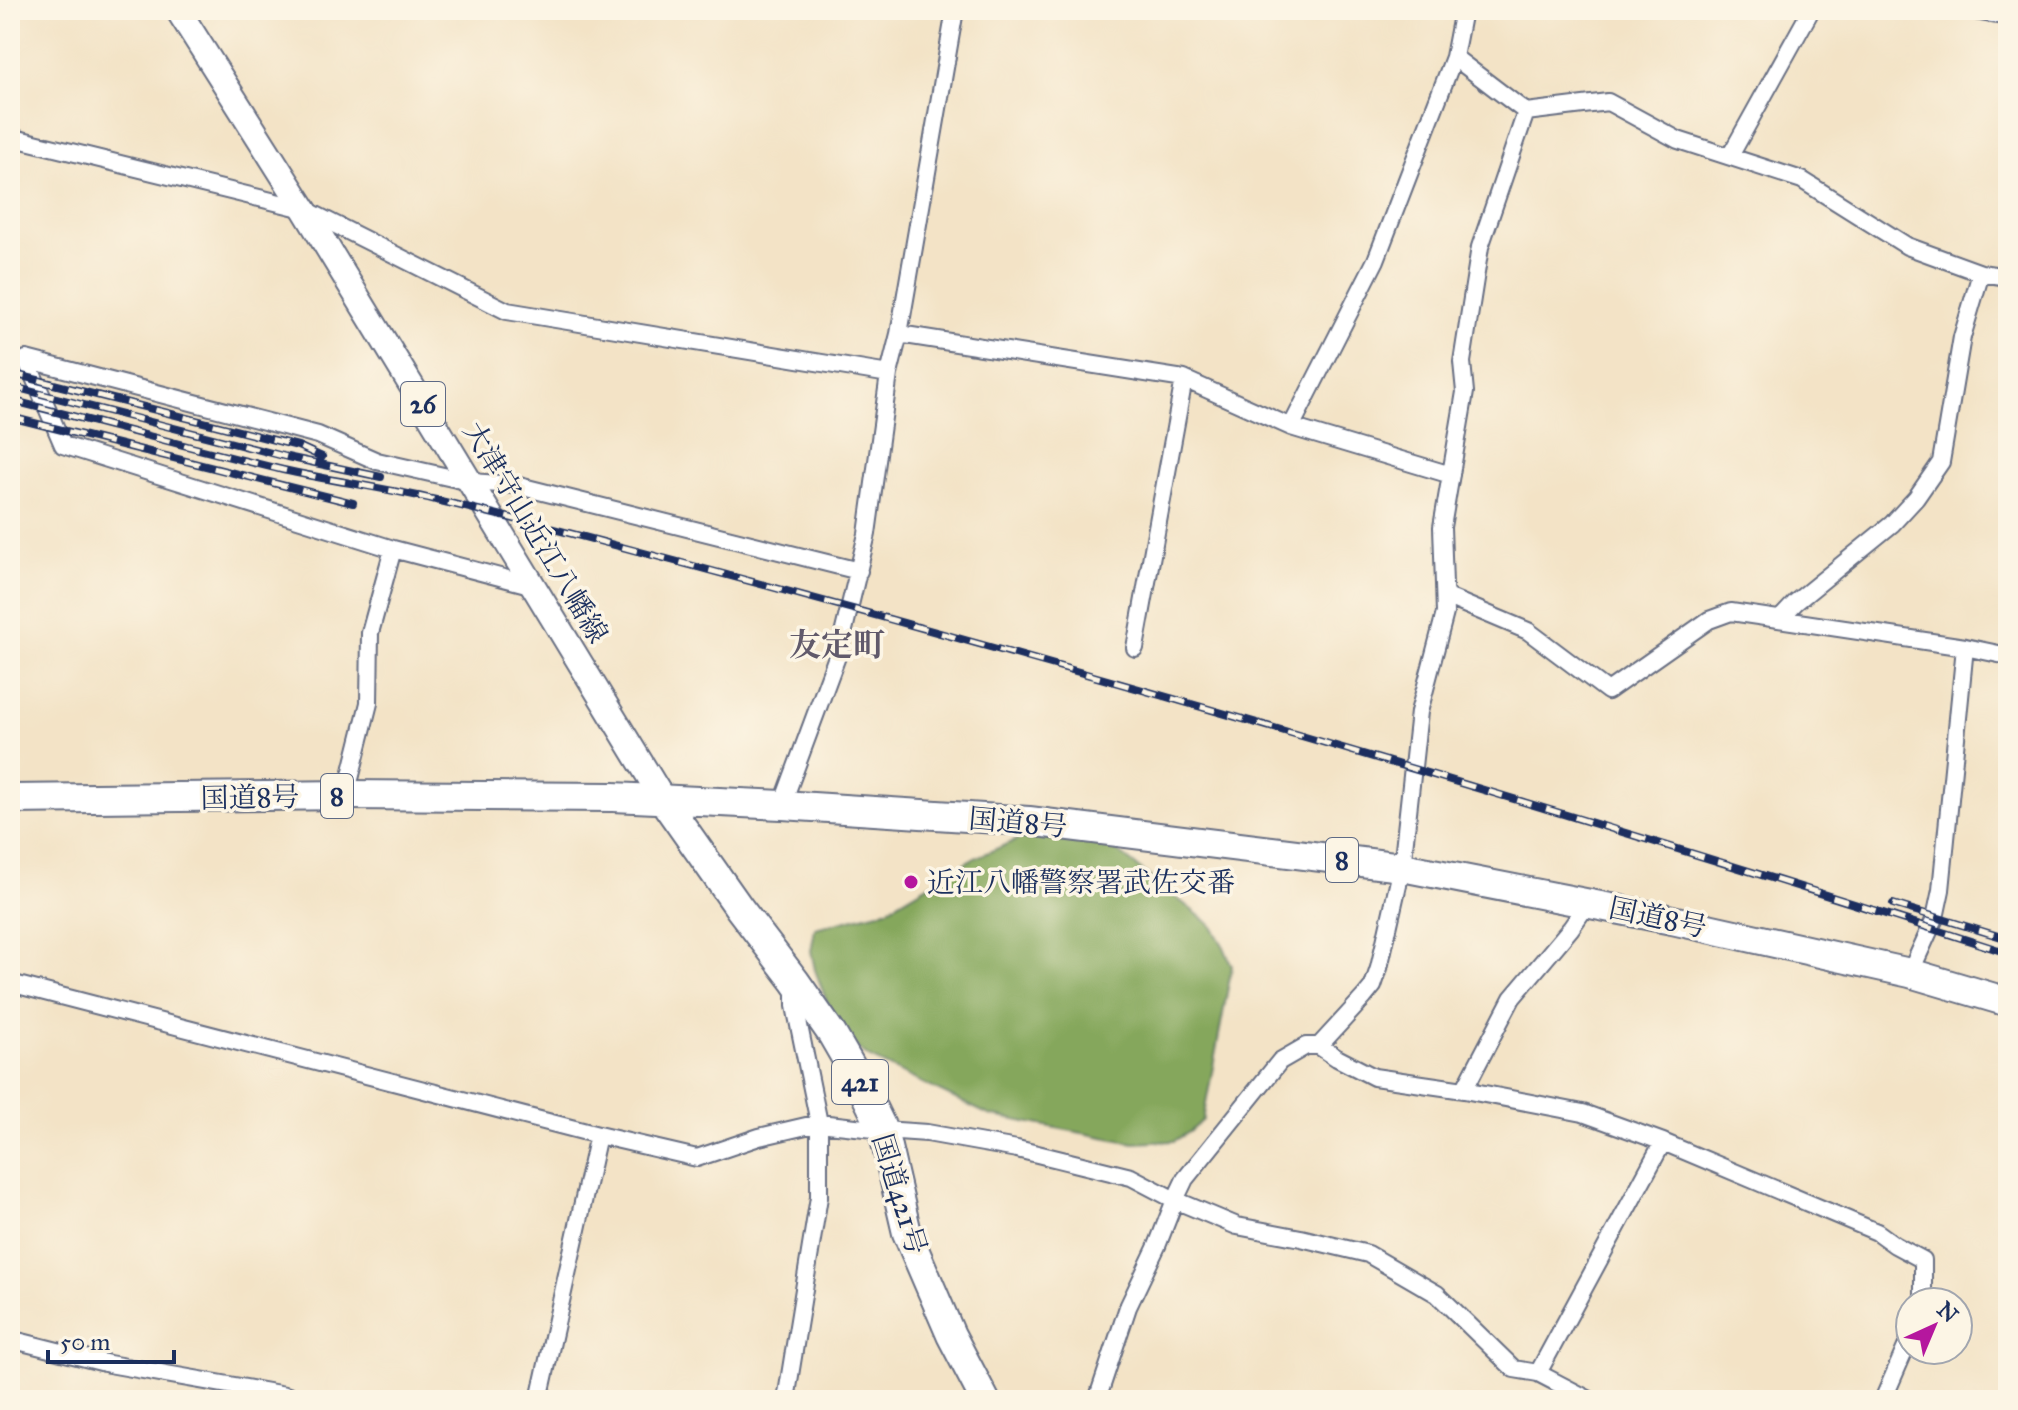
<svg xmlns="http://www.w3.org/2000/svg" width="2018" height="1410" font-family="'IM FELL Great Primer','Noto Serif JP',serif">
	<rect width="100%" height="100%" fill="#fcf5e5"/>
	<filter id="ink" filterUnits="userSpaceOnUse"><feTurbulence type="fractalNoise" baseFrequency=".0125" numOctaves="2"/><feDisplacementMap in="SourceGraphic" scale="16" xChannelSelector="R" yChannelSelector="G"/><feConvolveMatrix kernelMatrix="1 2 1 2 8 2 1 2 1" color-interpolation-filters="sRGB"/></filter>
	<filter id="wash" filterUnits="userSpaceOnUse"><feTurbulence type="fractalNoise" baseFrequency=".006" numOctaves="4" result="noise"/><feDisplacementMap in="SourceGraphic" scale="32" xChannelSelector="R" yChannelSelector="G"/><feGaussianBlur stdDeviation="1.8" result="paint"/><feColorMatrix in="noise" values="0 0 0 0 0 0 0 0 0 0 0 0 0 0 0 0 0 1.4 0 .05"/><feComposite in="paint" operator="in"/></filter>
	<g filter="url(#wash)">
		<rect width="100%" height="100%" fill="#f3e3c6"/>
		<!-- forest -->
		<path fill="#85a75c" stroke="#506b5d" stroke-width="2" d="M 1041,830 L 1081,832 L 1112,847 L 1211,925 L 1224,947 L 1232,966 L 1203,1120 L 1191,1131 L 1174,1141 L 1134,1143 L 989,1115 L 870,1058 L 850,1043 L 833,1018 L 815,970 L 811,951 L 815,928 L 886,910 L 970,860 Z"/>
	</g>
	<g filter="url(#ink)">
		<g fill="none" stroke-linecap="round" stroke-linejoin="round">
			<defs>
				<path id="street" d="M 1969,10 L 2008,17
					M 1454,57 L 1526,112 L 1608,102 L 1678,140 L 1802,180 L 1907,246 L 1981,273 L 2008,277
					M 10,137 L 304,209 L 507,311 L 889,374
					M 1730,156 L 1811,10
					M 899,334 L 1184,379
					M 1291,427 L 1451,475
					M 393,549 L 63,445 L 26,359 L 318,435 L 377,461 L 470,482 L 515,485 L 859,571
					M 1445,596 L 1528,631 L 1608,691 L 1709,620 L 1731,612 L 1965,647 L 2008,656
					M 1780,619 L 1796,602 L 1892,524 L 1916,498 L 1941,462 L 1962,337 L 1981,273
					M 1135,648 L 1184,379 L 1291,427 L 1376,260 L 1454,57 L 1463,10
					M 346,795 L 369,703 L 370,633 L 393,549 L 534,586
					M 782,805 L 839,651 L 867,534 L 889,374 L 899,334 L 955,10
					M 1910,973 L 1935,918 L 1941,890 L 1965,647
					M 10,983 L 598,1135 L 697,1158 L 759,1137 L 819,1123 L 883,1130 L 927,1133 L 1017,1149 L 1131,1177 L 1175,1200 L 1237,1226 L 1301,1238 L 1368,1254 L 1437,1294 L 1514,1369 L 1538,1373 L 1590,1400
					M 1319,1046 L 1364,997 L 1373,986 L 1379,968 L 1402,867 L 1419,712 L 1445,613 L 1442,527 L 1465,392 L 1462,362 L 1480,247 L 1526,112
					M 1464,1090 L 1512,998 L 1571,928 L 1588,903
					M 10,1339 L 109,1364 L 285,1395 L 299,1400
					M 1538,1373 L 1663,1142
					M 539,1400 L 598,1135
					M 786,1400 L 819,1197 L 819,1123 L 795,1006 L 795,986
					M 1097,1400 L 1128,1307 L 1157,1246 L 1175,1200 L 1185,1179 L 1280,1061 L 1306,1046 L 1319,1046 L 1337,1058 L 1374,1077 L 1464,1090 L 1583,1113 L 1663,1142 L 1877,1232 L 1895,1245 L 1923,1260 L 1923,1302
					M 1883,1400 L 1910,1338"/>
				<path id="primary" d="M 178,10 L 304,209 L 664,801"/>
				<path id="highway" d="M 10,799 L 346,795 L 613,797 L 782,805 L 1029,821 L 1402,867 L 1672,920 L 1910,973 L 2008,1002
					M 664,801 L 740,909 L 795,981 L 832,1034 L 858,1079 L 883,1130 L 907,1233 L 951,1335 L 985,1400"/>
			</defs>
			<!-- street casing -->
			<use href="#street" stroke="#676e82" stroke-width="20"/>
			<!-- primary casing -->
			<use href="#primary" stroke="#676e82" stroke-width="28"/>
			<!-- highway casing -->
			<use href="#highway" stroke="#676e82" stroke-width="32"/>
			<!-- street -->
			<use href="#street" stroke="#fff" stroke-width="16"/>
			<!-- primary -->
			<use href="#primary" stroke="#fff" stroke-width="24"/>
			<!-- highway -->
			<use href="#highway" stroke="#fff" stroke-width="28"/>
			<defs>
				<path id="rail" d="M 10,373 L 298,446 L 322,457
					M 10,386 L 287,457 L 381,477
					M 10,400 C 101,423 191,448 283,470 C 333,481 385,488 436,500 C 497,514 558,530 618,546 C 1085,669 1548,805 2008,953
					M 10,417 L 353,503
					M 1893,904 L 2008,939"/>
			</defs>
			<!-- rail casing -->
			<use href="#rail" stroke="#1b2f5e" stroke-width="8"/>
			<!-- rail -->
			<use href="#rail" stroke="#fcf5e5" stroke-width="5" stroke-dasharray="15" stroke-linecap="butt"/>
		</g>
	</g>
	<!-- markers -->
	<circle fill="#b5179e" stroke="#fcf5e5" stroke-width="3" cx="911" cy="882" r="8"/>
	<g text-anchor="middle" stroke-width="7" stroke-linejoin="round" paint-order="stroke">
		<!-- shield labels -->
		<g fill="#fcf5e5" stroke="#5e6a86" stroke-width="2">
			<rect x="401" y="382" width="44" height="44" rx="6"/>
			<rect x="321" y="774" width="32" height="44" rx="6"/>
			<rect x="1326" y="838" width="32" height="44" rx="6"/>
			<rect x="832" y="1060" width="56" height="44" rx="6"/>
		</g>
		<g font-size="26" font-weight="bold" fill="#1b2f5e">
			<text x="423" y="413">26</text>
			<text x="337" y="805">8</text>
			<text x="1342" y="869">8</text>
			<text x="860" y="1091">421</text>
		</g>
		<!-- street labels -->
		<g font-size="28" fill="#1b2f5e" stroke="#fcf5e5">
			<text transform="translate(536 532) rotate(59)" y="10">大津守山近江八幡線</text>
			<text transform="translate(250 797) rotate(-1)" y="10">国道8号</text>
			<text transform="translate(1018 822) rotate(5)" y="10">国道8号</text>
			<text transform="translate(1658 917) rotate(12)" y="10">国道8号</text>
			<text transform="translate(900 1194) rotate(73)" y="10">国道421号</text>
		</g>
		<!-- poi labels -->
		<g font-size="28" fill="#1b2f5e" stroke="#fcf5e5" text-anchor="start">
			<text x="927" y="892">近江八幡警察署武佐交番</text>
		</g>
		<!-- quarter labels -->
		<g font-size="32" font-weight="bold" fill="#615a6b" stroke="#fcf5e5">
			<text x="837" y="656">友定町</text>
		</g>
	</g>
	<!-- margin -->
	<rect width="2018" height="1410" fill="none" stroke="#fcf5e5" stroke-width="40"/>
	<!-- north arrow -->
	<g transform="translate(1934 1326) rotate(44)"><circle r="38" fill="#fcf5e5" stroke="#a2a6af" stroke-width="2"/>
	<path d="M0-6L14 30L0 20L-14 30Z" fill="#b5179e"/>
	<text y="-12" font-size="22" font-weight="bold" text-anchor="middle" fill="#1b2f5e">N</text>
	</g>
	<!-- scale -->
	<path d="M48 1350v12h126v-12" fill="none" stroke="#1b2f5e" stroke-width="4"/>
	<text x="60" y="1350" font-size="24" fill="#1b2f5e" stroke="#fcf5e5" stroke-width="6" paint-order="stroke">50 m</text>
</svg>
